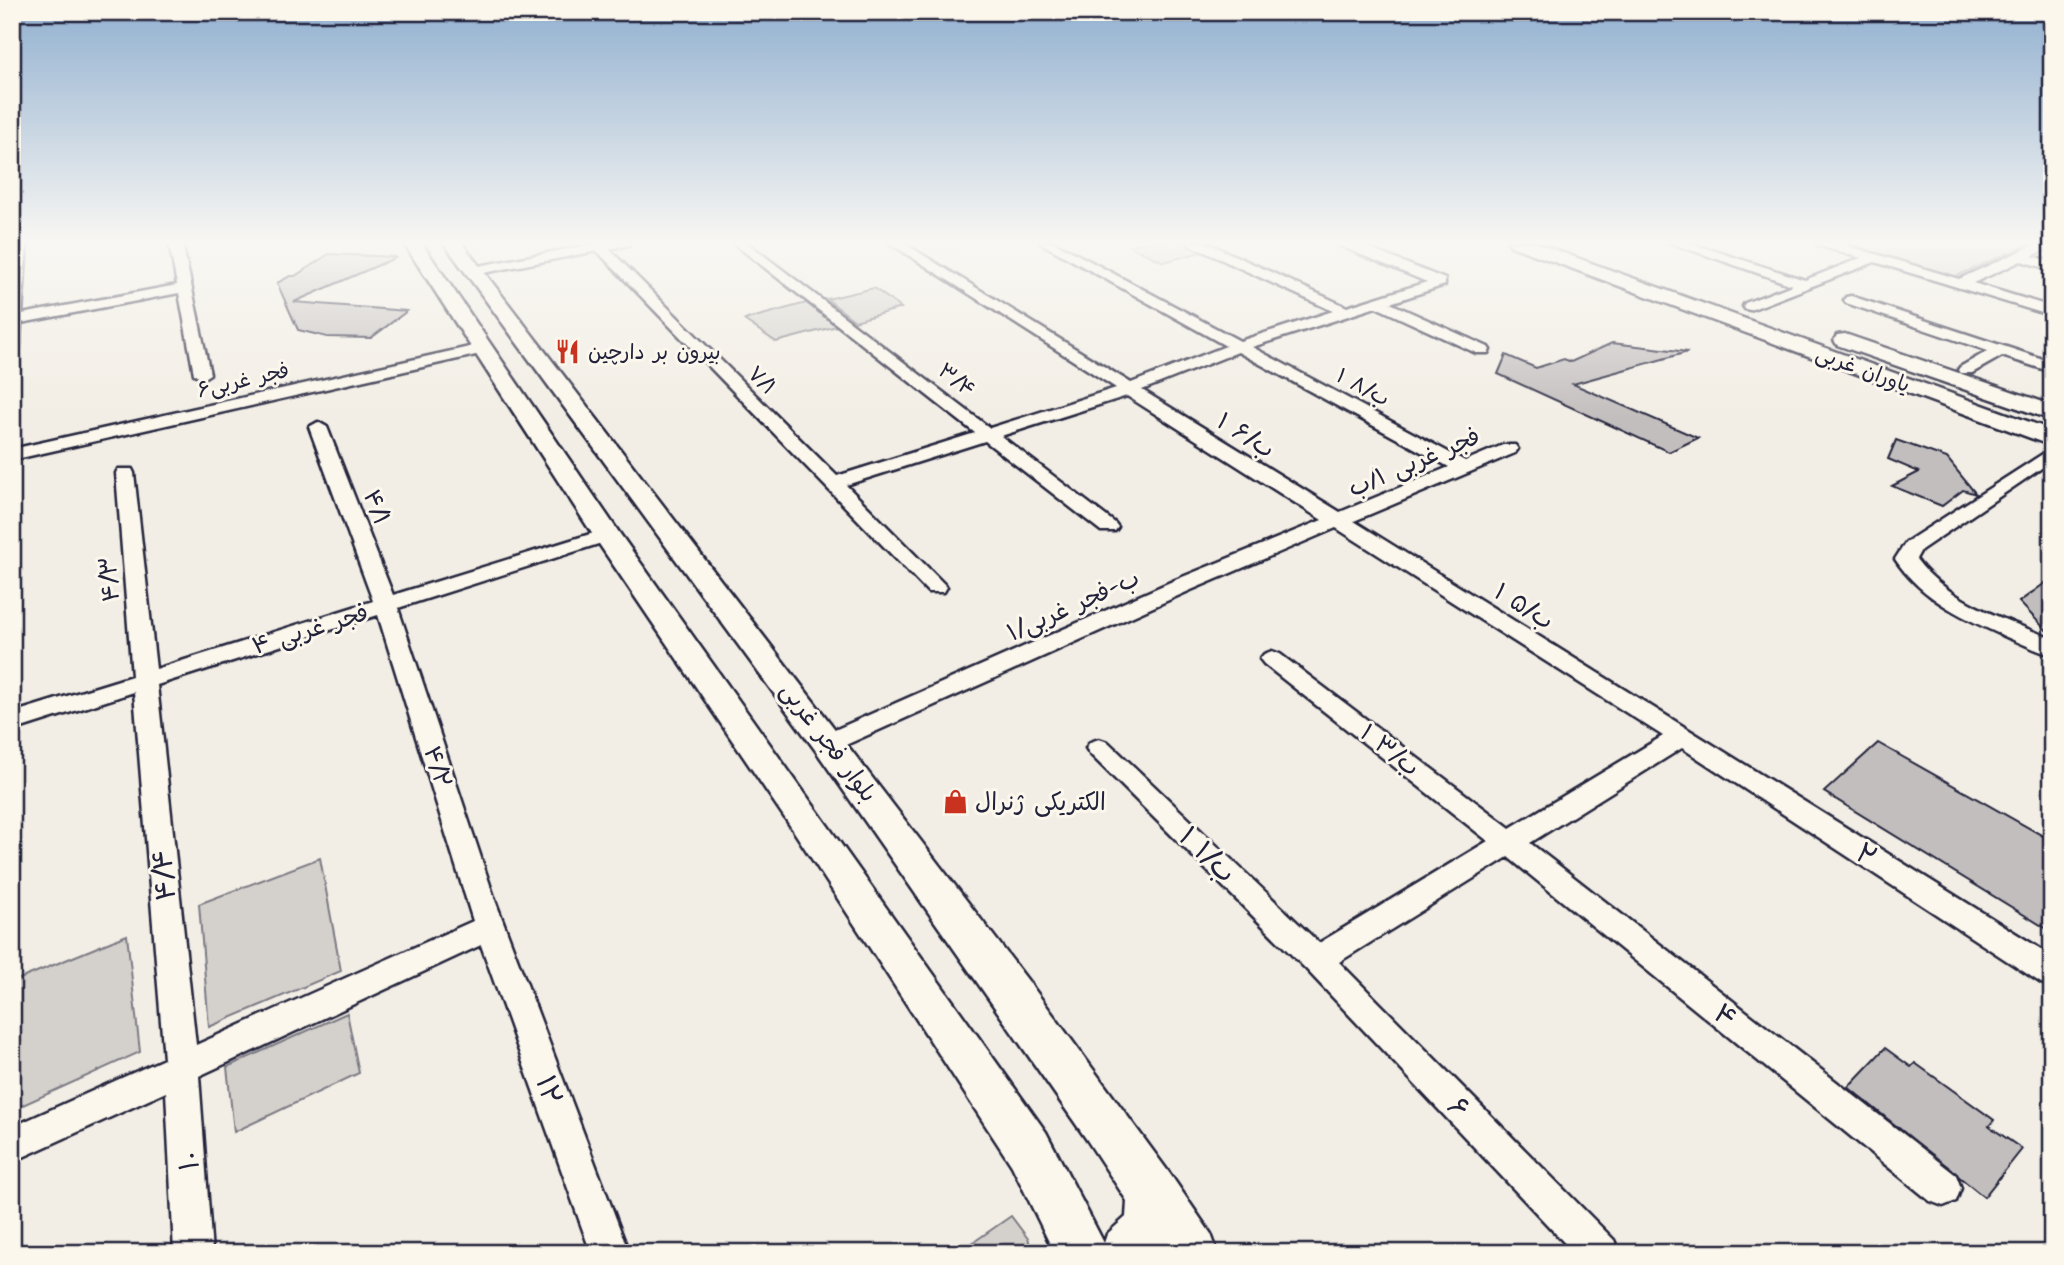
<svg xmlns="http://www.w3.org/2000/svg" width="2064" height="1265" font-family="Kalam,'Playpen Sans Arabic',sans-serif">
	<rect width="100%" height="100%" fill="#f2eee5"/>
	<filter id="ink" filterUnits="userSpaceOnUse"><feTurbulence type="fractalNoise" baseFrequency=".0143" numOctaves="2"/><feDisplacementMap in="SourceGraphic" scale="14" xChannelSelector="R" yChannelSelector="G"/><feConvolveMatrix kernelMatrix="1 2 1 2 8 2 1 2 1" color-interpolation-filters="sRGB"/></filter>
	<g filter="url(#ink)">
		<!-- built -->
		<path fill="#e0dcd6" d="M 917,242 L 991,242 L 937,255 Z"/>
		<!-- green -->
		<path fill="#d4d1cc" stroke="#7b7a84" stroke-width="2" d="M 1147,242 L 1184,242 L 1205,251 L 1164,262 L 1129,246 Z
			M 1835,242 L 2033,242 L 1954,277 Z
			M 874,288 L 901,308 L 855,321 L 827,299 Z
			M 806,303 L 837,326 L 776,342 L 744,320 Z
			M 320,858 L 341,971 L 209,1027 L 199,904 Z
			M 127,935 L 140,1052 L 12,1110 L 12,982 Z
			M 347,1013 L 359,1073 L 234,1132 L 227,1067 Z
			M 1011,1216 L 1029,1240 L 1028,1253 L 958,1253 Z"/>
		<!-- building -->
		<path fill="#c2bebe" stroke="#22223b" stroke-width="2" d="M 329,254 L 397,257 L 294,302 L 407,311 L 371,338 L 327,337 L 298,330 L 277,283 L 290,276 L 295,276 Z
			M 1612,343 L 1688,352 L 1573,384 L 1698,438 L 1669,452 L 1498,374 L 1506,355 L 1536,368 L 1564,359 L 1571,362 Z
			M 1896,440 L 1947,458 L 1976,494 L 1963,490 L 1942,506 L 1892,486 L 1919,472 L 1888,459 Z
			M 2052,578 L 2052,636 L 2019,602 Z
			M 1878,743 L 2052,841 L 2052,932 L 1824,792 Z
			M 1885,1048 L 1911,1067 L 1915,1063 L 1994,1120 L 1989,1126 L 2022,1149 L 1984,1197 L 1848,1087 Z"/>
		<g fill="none" stroke-linecap="round" stroke-linejoin="round">
			<defs>
				<path id="minor" d="M 14,242 L 27,242 L 22,314 L 177,285 L 169,242 L 182,242 L 210,374 L 202,379 L 194,374 L 179,293 L 21,323 L 20,346 L 12,351 Z
					M 605,242 L 630,242 L 629,245 L 609,249 L 837,476 L 975,433 L 732,242 L 746,242 L 990,428 L 1116,388 L 888,242 L 902,242 L 1131,383 L 1226,346 L 1039,242 L 1054,242 L 1240,341 L 1333,311 L 1190,245 L 1189,242 L 1205,242 L 1347,307 L 1427,282 L 1338,245 L 1337,242 L 1353,242 L 1445,279 L 1445,285 L 1390,303 L 1488,347 L 1490,350 L 1488,353 L 1476,353 L 1376,307 L 1252,347 L 1465,461 L 1503,445 L 1515,445 L 1518,449 L 1515,453 L 1354,521 L 2052,956 L 2052,986 L 2041,983 L 1682,748 L 1530,843 L 1956,1175 L 1961,1188 L 1956,1201 L 1943,1206 L 1930,1201 L 1508,857 L 1339,962 L 1614,1240 L 1620,1253 L 1574,1253 L 1306,969 L 1090,754 L 1086,748 L 1090,742 L 1099,739 L 1108,742 L 1319,943 L 1488,841 L 1264,664 L 1260,659 L 1264,654 L 1272,651 L 1280,654 L 1510,828 L 1663,736 L 1336,528 L 1191,590 L 839,748 L 830,751 L 821,748 L 817,742 L 821,736 L 1175,580 L 1322,520 L 1127,396 L 1001,436 L 1115,523 L 1118,527 L 1115,531 L 1101,531 L 985,441 L 846,485 L 947,587 L 944,592 L 928,592 L 597,251 L 473,275 L 466,271 L 473,267 ZM 1238,352 L 1449,467 L 1340,512 L 1142,390 Z
					M 1668,242 L 1687,242 L 1805,280 L 1861,258 L 1817,245 L 1816,242 L 1835,242 L 1959,279 L 2040,242 L 2052,242 L 2052,246 L 2032,256 L 2052,262 L 2052,270 L 2021,261 L 1973,283 L 2052,307 L 2052,316 L 1875,262 L 1750,310 L 1745,309 L 1743,306 L 1745,303 L 1792,285 Z
					M 1851,296 L 2052,362 L 2052,372 L 2002,356 L 1972,373 L 1960,373 L 1958,370 L 1960,367 L 1988,351 L 1846,303 L 1844,300 L 1846,297 Z
					M 483,344 L 491,349 L 489,352 L 12,460 L 12,449 Z
					M 318,422 L 327,427 L 393,595 L 600,531 L 614,531 L 617,535 L 614,539 L 398,608 L 495,900 L 629,1253 L 591,1253 L 481,945 L 199,1076 L 212,1253 L 174,1253 L 166,1092 L 12,1162 L 12,1127 L 164,1059 L 134,692 L 12,731 L 12,713 L 132,676 L 116,473 L 118,469 L 132,469 L 134,473 L 156,669 L 373,601 L 309,427 ZM 378,615 L 473,921 L 196,1045 L 157,685 Z
					M 2052,448 L 2052,461 L 1921,550 L 1916,559 C 1948,602 2004,618 2052,639 L 2052,655 C 2038,652 2024,644 2011,639 C 1966,619 1923,601 1895,559 L 1906,542 Z"/>
				<path id="secondary" d="M 403,242 L 421,242 L 620,534 L 1046,1132 L 1104,1243 L 1107,1234 L 1126,1217 L 1127,1201 L 1087,1140 L 816,751 L 443,242 L 461,242 L 1029,982 L 1170,1174 L 1211,1234 L 1218,1253 L 1052,1253 L 1052,1248 L 1012,1166 L 793,830 L 593,535 Z
					M 1508,242 L 1533,242 L 2052,430 L 2052,446 L 1511,246 Z
					M 1845,334 L 2052,405 L 2052,420 L 1837,345 L 1834,340 L 1837,335 Z"/>
			</defs>
			<!-- minor casing -->
			<use href="#minor" stroke="#22223b" stroke-width="5"/>
			<!-- secondary casing -->
			<use href="#secondary" stroke="#22223b" stroke-width="5"/>
			<!-- minor -->
			<use href="#minor" fill="#fbf7ec" fill-rule="evenodd"/>
			<!-- secondary -->
			<use href="#secondary" fill="#fbf7ec" fill-rule="evenodd"/>
		</g>
	</g>
	<!-- sky -->
	<linearGradient id="sky" x2="0" y2="1"><stop stop-color="#91b0d0"/><stop offset="0.58" stop-color="#f9f7f3"/><stop offset="1" stop-color="#f9f7f3" stop-opacity="0"/></linearGradient>
	<rect width="2064" height="419" fill="url(#sky)"/>
	<!-- icons -->
	<defs>
		<symbol id="restaurant-bare" viewBox="-9 -9 18 18"><path d="M-5-6h1v4h1v-4h1v4h1v-4h1v5L-1.5 .5V6h-2V.5L-5-1ZM5-6V6H3V1.5H1.5Q1.5-4 5-6Z" fill="#c8321e" stroke="#fbf7ec" stroke-width="2.5" paint-order="stroke"/></symbol>
		<symbol id="shop-bare" viewBox="-9 -9 18 18"><path d="M-5-2.5h2.3a2.7 3.5 0 0 1 5.4 0H5L5.5 6h-11ZM-1.5-2.5h3a1.5 2.3 0 0 0-3 0Z" fill="#c8321e" stroke="#fbf7ec" stroke-width="2.5" paint-order="stroke"/></symbol>
	</defs>
	<g fill-rule="evenodd">
		<use href="#restaurant-bare" x="550" y="334" width="35" height="35"/>
		<use href="#shop-bare" x="938" y="784" width="35" height="35"/>
	</g>
	<g text-anchor="middle" stroke-width="6" stroke-linejoin="round" paint-order="stroke">
		<!-- far-poi labels -->
		<g font-size="21" fill="#22223b" stroke="#fbf7ec" text-anchor="start">
			<text x="588" y="359">بیرون بر دارچین</text>
		</g>
		<!-- far-street labels -->
		<g font-size="21" fill="#22223b" stroke="#fbf7ec">
			<text transform="translate(1863 369) rotate(20)" y="7">یاوران غربی</text>
			<text transform="translate(243 380) rotate(-13)" y="7">فجر غربی۶</text>
			<text transform="translate(762 380) rotate(45)" y="7">۷/۱</text>
			<text transform="translate(957 380) rotate(38)" y="7">۳/۴</text>
			<text transform="translate(1363 387) rotate(28)" y="7">۱ ب/۸</text>
		</g>
		<!-- street labels -->
		<g font-size="24" fill="#22223b" stroke="#fbf7ec">
			<text transform="translate(1246 435) rotate(32)" y="8">۱ ب/۶</text>
			<text transform="translate(1414 462) rotate(-23)" y="8">فجر غربی ۱/ب</text>
			<text transform="translate(377 507) rotate(69)" y="8">۴/۱</text>
			<text transform="translate(109 579) rotate(-95)" y="8">۴/۳</text>
			<text transform="translate(1073 605) rotate(-24)" y="8">۱/ب-فجر غربی</text>
			<text transform="translate(1524 606) rotate(32)" y="8">۱ ب/۵</text>
			<text transform="translate(310 629) rotate(-17)" y="8">۴ فجر غربی</text>
			<text transform="translate(829 742) rotate(53)" y="8">بلوار فجر غربی</text>
			<text transform="translate(1390 750) rotate(38)" y="8">۱ ب/۳</text>
			<text transform="translate(438 767) rotate(72)" y="8">۴/۲</text>
		</g>
		<!-- poi labels -->
		<g font-size="24" fill="#22223b" stroke="#fbf7ec" text-anchor="start">
			<text x="975" y="810">الکتریکی ژنرال</text>
		</g>
		<!-- near-street labels -->
		<g font-size="28" fill="#22223b" stroke="#fbf7ec">
			<text transform="translate(1208 854) rotate(44)" y="10">۱ ب/۱</text>
			<text transform="translate(1867 854) rotate(33)" y="10">۲</text>
			<text transform="translate(163 875) rotate(-95)" y="10">۴/۴</text>
			<text transform="translate(1726 1015) rotate(39)" y="10">۴</text>
			<text transform="translate(550 1090) rotate(70)" y="10">۱۲</text>
			<text transform="translate(1459 1107) rotate(46)" y="10">۶</text>
			<text transform="translate(188 1161) rotate(-94)" y="10">۱۰</text>
		</g>
	</g>
	<!-- margin -->
	<rect width="2064" height="1265" fill="none" stroke="#fbf7ec" stroke-width="42"/>
	<rect x="21" y="21" width="2022" height="1223" fill="none" stroke="#22223b" stroke-width="2.5" filter="url(#ink)"/>
</svg>
